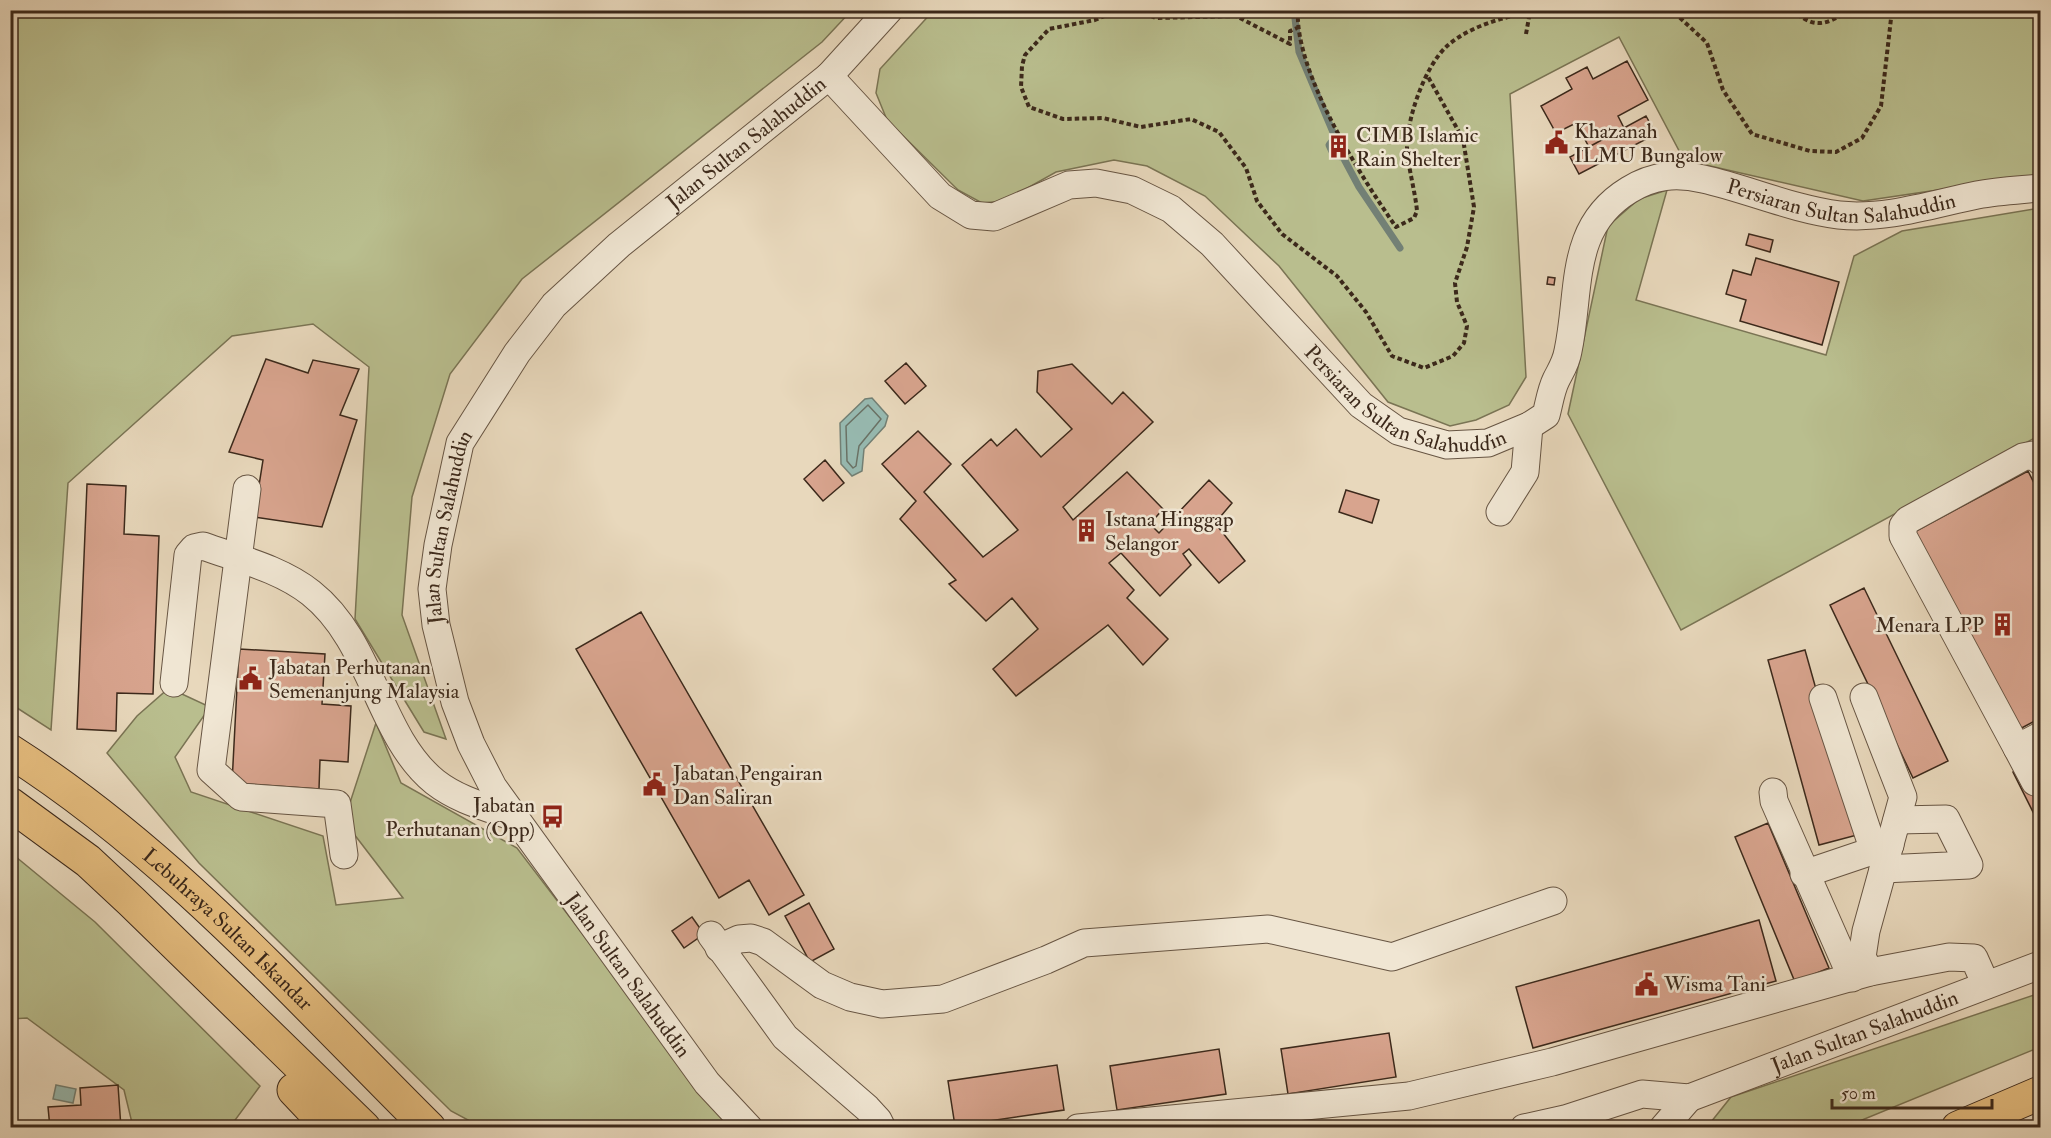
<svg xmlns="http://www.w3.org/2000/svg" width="2051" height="1138" font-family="'IM FELL Double Pica',serif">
	<rect width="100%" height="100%" fill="#e8d8bc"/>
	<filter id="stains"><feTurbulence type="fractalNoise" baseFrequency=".00333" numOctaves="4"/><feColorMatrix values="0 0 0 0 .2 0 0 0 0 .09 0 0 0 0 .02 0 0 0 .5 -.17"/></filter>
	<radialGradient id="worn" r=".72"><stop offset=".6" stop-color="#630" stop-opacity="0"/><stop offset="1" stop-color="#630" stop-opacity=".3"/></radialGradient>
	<!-- green -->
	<path fill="#b9be8e" stroke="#7a7454" stroke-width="1.5" d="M 10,11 L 851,11 L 822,42 L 522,279 L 450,374 L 412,497 L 402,615 L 446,739 L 424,732 L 355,619 L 369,367 L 313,324 L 232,336 L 68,483 L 51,730 L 11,704 Z
		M 933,11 L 2039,11 L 2036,73 L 2040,73 L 2040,175 L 1863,201 L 1684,160 L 1619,37 L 1510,94 L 1526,377 L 1509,405 L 1476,420 L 1450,426 L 1388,402 L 1279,266 L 1205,196 L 1147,166 L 1114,160 L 1056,172 L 1004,201 L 982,203 L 958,190 L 887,120 L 876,93 L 880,69 Z
		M 1667,190 L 1636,300 L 1826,355 L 1854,256 L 1902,231 L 2040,208 L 2040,435 L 1681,630 L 1568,414 L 1608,226 L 1639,199 Z
		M 169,688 L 210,707 L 175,757 L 191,792 L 323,836 L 336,905 L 403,898 L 344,821 L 376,723 L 401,783 L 517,848 L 730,1127 L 481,1127 L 451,1111 L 199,863 L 107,753 L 137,716 Z
		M 10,852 L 95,922 L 260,1086 L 230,1127 L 133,1127 L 124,1090 L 27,1018 L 11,1019 Z
		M 2040,993 L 2040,1047 L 1845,1127 L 1707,1127 L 1731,1097 Z"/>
	<!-- water -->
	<path fill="#97bab1" stroke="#738075" stroke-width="1.5" d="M 872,398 L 888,416 L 885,426 L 864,449 L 862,471 L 852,476 L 841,464 L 840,423 L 865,399 Z
		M 56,1085 L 76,1089 L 73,1103 L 53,1099 Z"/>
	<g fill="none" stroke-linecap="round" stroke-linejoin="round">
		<!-- shore -->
		<path stroke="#6a7266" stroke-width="1.5" d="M 868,405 L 881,419 L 859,446 L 856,466 L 853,468 L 847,461 L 846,426 Z"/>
		<!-- stream -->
		<path stroke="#738075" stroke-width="7" d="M 1294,10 L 1299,52 L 1335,137 L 1329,145 L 1334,156 L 1343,157 L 1359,187 L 1400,248"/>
	</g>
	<!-- building -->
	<path fill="#d8a48e" stroke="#3c291b" stroke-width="1.5" d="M 1627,61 L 1648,100 L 1618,116 L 1624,128 L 1589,147 L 1576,123 L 1556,133 L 1541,106 L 1572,89 L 1566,78 L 1587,67 L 1593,79 Z
		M 1646,116 L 1656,134 L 1579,174 L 1570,157 Z
		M 1340,140 L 1344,150 L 1336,154 L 1331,144 Z
		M 1749,234 L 1773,240 L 1770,252 L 1746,245 Z
		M 1756,258 L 1839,282 L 1822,345 L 1740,321 L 1746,300 L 1726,294 L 1733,270 L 1751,275 Z
		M 1548,277 L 1555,278 L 1554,285 L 1547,284 Z
		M 266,359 L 308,373 L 313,360 L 359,369 L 340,415 L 357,420 L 322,527 L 254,517 L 263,460 L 229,452 Z
		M 906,363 L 926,386 L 905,404 L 885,381 Z
		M 1072,364 L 1112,404 L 1123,392 L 1153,422 L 1063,507 L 1073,520 L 1127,472 L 1163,509 L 1150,524 L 1159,533 L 1209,480 L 1232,503 L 1215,523 L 1245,561 L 1219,583 L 1189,549 L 1183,554 L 1191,565 L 1160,596 L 1121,553 L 1109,563 L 1134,590 L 1127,598 L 1168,639 L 1143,665 L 1108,625 L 1016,696 L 993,669 L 1038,629 L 1012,598 L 986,621 L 949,584 L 956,580 L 900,519 L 916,501 L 882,464 L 918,431 L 951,464 L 924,492 L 983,557 L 1018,530 L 962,465 L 991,439 L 997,446 L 1016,429 L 1041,457 L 1072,429 L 1037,392 L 1038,371 Z
		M 825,460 L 844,483 L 823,501 L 804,479 Z
		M 2028,471 L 2040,495 L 2040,718 L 2018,730 L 1914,532 Z
		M 87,484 L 126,486 L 124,534 L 159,536 L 153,694 L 117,693 L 116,731 L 77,729 Z
		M 1346,490 L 1379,500 L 1372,523 L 1339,512 Z
		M 1864,588 L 1948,761 L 1913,778 L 1830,605 Z
		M 641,612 L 804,895 L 769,915 L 749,880 L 719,898 L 576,649 Z
		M 239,649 L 325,654 L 322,704 L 351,706 L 348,762 L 320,760 L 319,789 L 232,783 Z
		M 1805,650 L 1857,835 L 1819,845 L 1768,660 Z
		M 2040,758 L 2040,826 L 2013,772 Z
		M 1768,823 L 1829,968 L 1795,982 L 1735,837 Z
		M 809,903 L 834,949 L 810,962 L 785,916 Z
		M 692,917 L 704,934 L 684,948 L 672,931 Z
		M 1759,920 L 1776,981 L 1533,1048 L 1516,987 Z
		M 1389,1033 L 1396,1077 L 1288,1094 L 1281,1049 Z
		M 1219,1049 L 1226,1094 L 1117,1110 L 1110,1066 Z
		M 1057,1065 L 1064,1110 L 955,1126 L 948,1081 Z
		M 118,1085 L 121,1128 L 50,1128 L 48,1107 L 81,1105 L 80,1088 Z"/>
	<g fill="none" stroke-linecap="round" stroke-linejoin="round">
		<defs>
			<g id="minor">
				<path id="s1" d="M 829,76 L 940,196 L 971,215 L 994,217 L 1069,185 L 1096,183 L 1132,190 L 1171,209 L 1212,244 L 1361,405 L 1398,431 L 1447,445 L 1488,443 L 1529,426 L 1546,415 C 1549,404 1551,390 1556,380 C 1561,370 1566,363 1568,351 C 1581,290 1568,227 1629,190 C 1653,175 1676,173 1703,179 C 1748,189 1792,209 1839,215 C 1885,220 1933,204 1977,195 C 1998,191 2020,190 2040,188"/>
				<path d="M 2040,461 L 2033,455 L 2023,457 L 1908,520 L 1903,526 L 1903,536 L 2017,748 L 2040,736"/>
				<path d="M 247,489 L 211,770 L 241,797 L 337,804 L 344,855"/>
				<path d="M 1500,512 L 1525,472 L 1529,426"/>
				<path d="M 174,683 L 188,555 L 194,548 L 203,546 C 239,559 281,569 311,593 C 373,642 378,736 435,782 C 458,800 486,807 514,817"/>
				<path d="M 1864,697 L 1903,797 L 1866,931 L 1862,957 L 1870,972"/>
				<path d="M 1823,698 L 1874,851"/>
				<path d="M 2017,748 L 2035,782"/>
				<path d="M 1773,792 L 1774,801 L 1852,978"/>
				<path d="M 1883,869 L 1969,865 L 1946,819 L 1897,820"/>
				<path d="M 1804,874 L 1890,845"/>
				<path d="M 711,935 L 785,1037 L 867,1108 L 878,1120 L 882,1128"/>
				<path d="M 719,948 L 739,939 L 751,938 L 763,942 L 822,985 L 850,997 L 882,1004 L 943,999 L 1046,960 L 1084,943 L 1268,929 L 1392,957 L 1553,901"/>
				<path id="s2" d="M 749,1128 L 707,1083 L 493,787 L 471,744 L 455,702 L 436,625 L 432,589 L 438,545 L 460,443 L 517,353 L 554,305 L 619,245 L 829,76 L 889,10"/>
				<path d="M 1078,1128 L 1409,1096 L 1552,1062 L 1870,972 L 1949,957 L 1974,958 L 1986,985"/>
				<path id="s3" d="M 1524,1128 L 1565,1119 L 1642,1094 L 1689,1098 L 2040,965"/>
				<path d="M 1663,1128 L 1689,1098"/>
			</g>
			<g id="major">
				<path id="s4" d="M 10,751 C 169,852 296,996 429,1128"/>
				<path d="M 10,804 L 88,861 L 132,902 L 364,1128"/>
				<path d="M 294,1090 L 330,1128"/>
				<path d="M 1958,1128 L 2040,1093"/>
			</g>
		</defs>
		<!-- minor casing -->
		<use href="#minor" stroke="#675543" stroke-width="29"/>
		<!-- major casing -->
		<use href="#major" stroke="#3c291b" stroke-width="35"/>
		<!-- path -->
		<path stroke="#3c291b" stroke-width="4" stroke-dasharray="4.5 3" stroke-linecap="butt" d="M 1119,10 L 1095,20 L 1049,29 L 1025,55 L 1022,66 L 1021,87 L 1029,107 L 1063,119 L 1103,118 L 1141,127 L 1191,119 L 1219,132 L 1246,168 L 1257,201 L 1282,234 L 1337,276 L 1366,312 L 1392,356 L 1424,368 L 1453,356 L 1464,343 L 1467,326 L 1457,302 L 1455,283 L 1467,247 L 1474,207 L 1463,139 L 1427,75
			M 1137,10 L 1156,18 L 1236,16 L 1290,44 L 1290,31 L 1297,28
			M 1298,10 C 1294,71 1361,177 1396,227 L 1414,218 L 1417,211 C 1415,190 1408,168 1407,147 C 1407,118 1425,66 1447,46 C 1473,23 1517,13 1550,10
			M 1667,10 L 1677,15 L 1707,43 L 1723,90 L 1752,134 L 1810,151 L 1836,152 L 1862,138 L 1881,106 L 1892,10
			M 1791,10 C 1811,24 1818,28 1840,16 L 1842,10
			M 1526,34 L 1530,12"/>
		<!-- minor -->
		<use href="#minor" stroke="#f0e6d3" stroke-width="27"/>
		<!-- major -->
		<use href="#major" stroke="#e4bc7e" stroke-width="33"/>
	</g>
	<!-- icons -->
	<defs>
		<symbol id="civic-bare" viewBox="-9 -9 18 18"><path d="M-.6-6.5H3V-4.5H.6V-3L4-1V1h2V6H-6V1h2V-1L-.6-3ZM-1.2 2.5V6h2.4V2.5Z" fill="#8f2418" stroke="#f0e6d3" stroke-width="2.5" paint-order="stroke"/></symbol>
		<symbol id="building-bare" viewBox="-9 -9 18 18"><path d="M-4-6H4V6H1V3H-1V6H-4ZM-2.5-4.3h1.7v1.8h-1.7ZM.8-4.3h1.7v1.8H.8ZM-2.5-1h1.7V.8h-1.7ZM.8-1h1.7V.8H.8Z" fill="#8f2418" stroke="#f0e6d3" stroke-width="2.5" paint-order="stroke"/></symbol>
		<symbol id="bus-bare" viewBox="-9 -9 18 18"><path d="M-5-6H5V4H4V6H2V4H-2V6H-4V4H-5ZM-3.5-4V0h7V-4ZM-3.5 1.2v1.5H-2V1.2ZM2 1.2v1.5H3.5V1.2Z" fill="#8f2418" stroke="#f0e6d3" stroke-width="2.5" paint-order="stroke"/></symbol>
	</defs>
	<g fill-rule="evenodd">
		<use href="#civic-bare" x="1540" y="126" width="33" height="33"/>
		<use href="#building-bare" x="1322" y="130" width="33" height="33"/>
		<use href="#building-bare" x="1070" y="514" width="33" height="33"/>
		<use href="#building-bare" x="1986" y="608" width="33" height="33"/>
		<use href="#civic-bare" x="234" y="662" width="33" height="33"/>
		<use href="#civic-bare" x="638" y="768" width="33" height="33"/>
		<use href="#bus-bare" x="536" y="800" width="33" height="33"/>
		<use href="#civic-bare" x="1630" y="968" width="33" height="33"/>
	</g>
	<g text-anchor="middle" stroke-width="5" stroke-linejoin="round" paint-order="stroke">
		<!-- poi labels -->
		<g font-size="21" fill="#3c291b" stroke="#f0e6d3" text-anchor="start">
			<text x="1574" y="138">Khazanah<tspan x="1574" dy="24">ILMU Bungalow</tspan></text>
			<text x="1356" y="142">CIMB Islamic<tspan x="1356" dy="24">Rain Shelter</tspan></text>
			<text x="1105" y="526">Istana Hinggap<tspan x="1105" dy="24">Selangor</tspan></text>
			<text x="1984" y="632" text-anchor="end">Menara LPP</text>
			<text x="269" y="674">Jabatan Perhutanan<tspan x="269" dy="24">Semenanjung Malaysia</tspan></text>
			<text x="673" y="780">Jabatan Pengairan<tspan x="673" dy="24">Dan Saliran</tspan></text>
			<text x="535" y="812" text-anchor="end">Jabatan<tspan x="535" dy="24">Perhutanan (Opp)</tspan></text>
			<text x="1664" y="991">Wisma Tani</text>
		</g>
		<!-- street labels -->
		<g font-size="21" fill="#3c291b" stroke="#f0e6d3">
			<text dy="7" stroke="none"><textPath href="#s2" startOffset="1203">Jalan Sultan Salahuddin</textPath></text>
			<text dy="7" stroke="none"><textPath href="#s1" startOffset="1353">Persiaran Sultan Salahuddin</textPath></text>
			<text dy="7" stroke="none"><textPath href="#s1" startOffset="724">Persiaran Sultan Salahuddin</textPath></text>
			<text dy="7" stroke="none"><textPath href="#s2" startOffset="699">Jalan Sultan Salahuddin</textPath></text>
			<text dy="7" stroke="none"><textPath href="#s4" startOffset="282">Lebuhraya Sultan Iskandar</textPath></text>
			<text transform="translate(628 975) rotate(54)" y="7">Jalan Sultan Salahuddin</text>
			<text dy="7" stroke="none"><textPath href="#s3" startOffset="358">Jalan Sultan Salahuddin</textPath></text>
		</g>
	</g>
	<!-- margin -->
	<rect width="2051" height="1138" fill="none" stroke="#e8d8bc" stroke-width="36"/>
	<rect x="12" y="12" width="2027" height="1114" fill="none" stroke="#3c291b" stroke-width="3"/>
	<rect x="18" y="18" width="2015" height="1102" fill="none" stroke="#3c291b" stroke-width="1.5"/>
	<!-- scale -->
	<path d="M1832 1099v9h160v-9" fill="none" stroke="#3c291b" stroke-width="3"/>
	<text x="1841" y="1099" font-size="18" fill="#3c291b" stroke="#f0e6d3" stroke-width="4.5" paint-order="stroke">50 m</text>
	<rect width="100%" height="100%" filter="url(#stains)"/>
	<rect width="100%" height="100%" fill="url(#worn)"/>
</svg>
